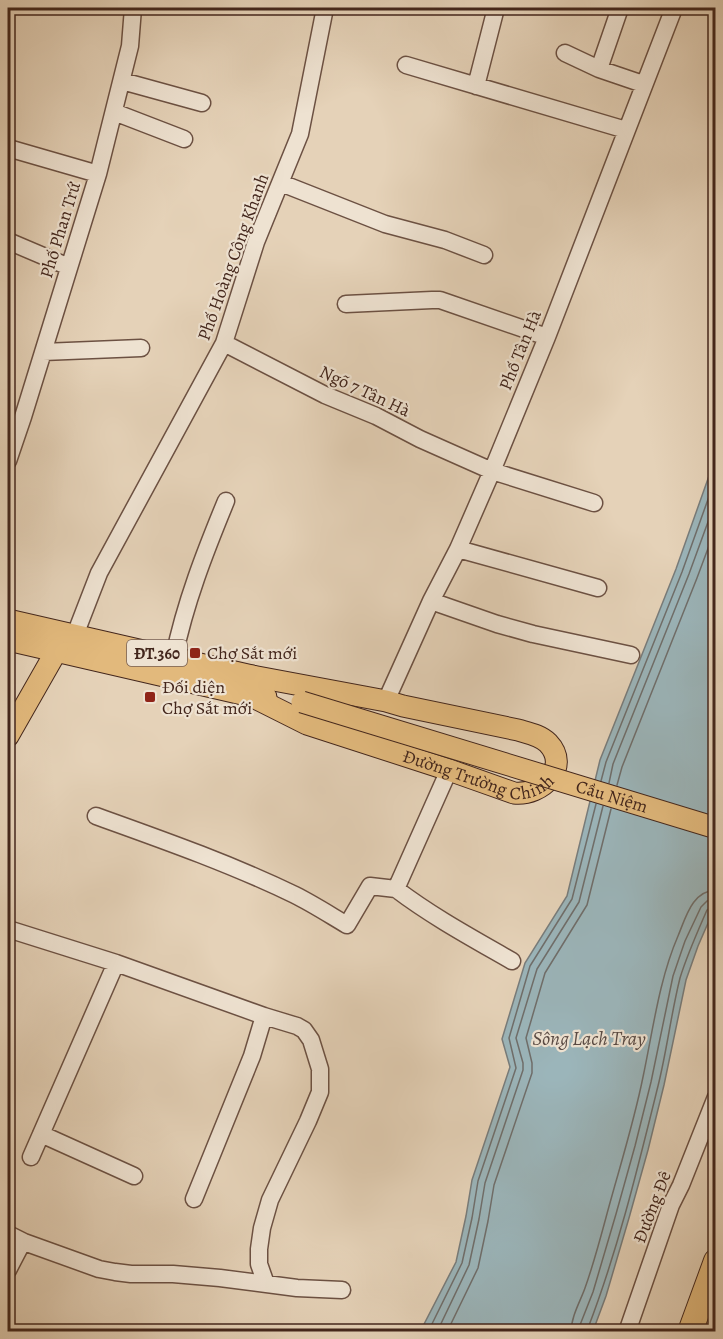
<svg xmlns="http://www.w3.org/2000/svg" width="723" height="1339" font-family="Alegreya,serif">
	<rect width="100%" height="100%" fill="#e5d2b8"/>
	<filter id="stains"><feTurbulence type="fractalNoise" baseFrequency=".00333" numOctaves="4"/><feColorMatrix values="0 0 0 0 .2 0 0 0 0 .09 0 0 0 0 .02 0 0 0 .5 -.17"/></filter>
	<radialGradient id="worn" r=".72"><stop offset=".6" stop-color="#630" stop-opacity="0"/><stop offset="1" stop-color="#630" stop-opacity=".3"/></radialGradient>
	<!-- water -->
	<path fill="#9bb5ba" stroke="#787c7b" stroke-width="1.5" d="M 715,459 L 715,907 L 698,946 L 686,980 L 664,1085 L 648,1150 L 629,1218 L 606,1296 L 593,1331 L 420,1332 L 456,1262 L 466,1216 L 472,1180 L 510,1067 L 502,1039 L 525,963 L 567,896 L 600,760 L 676,569 Z"/>
	<g fill="none" stroke-linecap="round" stroke-linejoin="round">
		<!-- shore -->
		<path stroke="#6f6e6b" stroke-width="1.5" d="M 601,781 L 606,762 L 682,572 L 716,477
			M 609,783 L 613,764 L 689,574 L 716,500
			M 617,785 L 622,767 L 697,578 L 716,527
			M 428,1332 L 462,1263 L 472,1218 L 478,1181 L 516,1068 L 509,1038 L 530,966 L 572,899 L 596,804
			M 437,1332 L 469,1265 L 479,1219 L 485,1183 L 523,1070 L 523,1063 L 516,1038 L 537,969 L 579,902 L 603,806
			M 447,1332 L 478,1268 L 488,1221 L 494,1185 L 532,1073 L 532,1063 L 526,1038 L 545,973 L 587,905 L 611,809
			M 571,1332 C 571,1317 580,1302 585,1288 C 594,1263 601,1236 608,1210 C 620,1166 634,1122 643,1077 C 653,1030 659,980 678,936 C 686,917 692,891 716,890
			M 580,1332 L 580,1325 L 593,1292 L 616,1214 L 635,1146 L 651,1082 L 673,976 L 685,941 L 701,907 L 707,901 L 716,899
			M 587,1332 L 588,1328 C 618,1250 638,1167 658,1086 C 667,1050 671,1014 680,978 C 687,955 697,933 707,910 L 711,907 L 716,906"/>
		<defs>
			<path id="minor" d="M 620,8 L 599,69 L 643,84
				M 565,53 L 599,69
				M 406,65 L 626,130
				M 122,81 L 202,103
				M 476,86 L 496,8
				M 114,112 L 184,139
				M 8,148 L 98,174
				M 281,183 L 385,224 L 445,240 L 484,255
				M 8,241 L 69,267
				M 346,304 L 432,300 L 440,300 L 547,337
				M 224,343 L 325,395 L 376,416 L 420,439 L 492,471 L 594,503
				M 43,352 L 141,348
				M 8,461 L 23,417 L 98,174 L 130,46 L 133,8
				M 458,549 L 598,588
				M 431,601 L 497,624 L 533,634 L 631,655
				M 75,635 L 99,573 L 224,343 L 256,242 L 300,134 L 325,8
				M 174,657 C 185,603 205,552 226,501
				M 386,701 L 431,601 L 458,549 L 492,471 L 547,337 L 674,8
				M 96,816 C 163,840 231,864 295,895 C 313,904 330,915 347,925 L 370,886 L 396,889 L 449,770
				M 396,889 C 433,917 472,938 512,961
				M 8,929 L 116,963 L 264,1016 L 252,1056 L 194,1199
				M 264,1016 L 297,1026 L 304,1030 L 311,1040 L 320,1069 L 320,1092 L 308,1121 L 270,1200 L 262,1228 L 259,1249 L 259,1264 L 266,1284
				M 41,1134 L 134,1176
				M 31,1157 L 116,963
				M 8,1234 L 24,1242 L 99,1269 L 115,1272 L 131,1274 L 173,1274 L 220,1278 L 297,1288 L 342,1290
				M 8,1270 L 21,1245 L 24,1242
				M 627,1332 L 671,1205 L 681,1185 L 716,1097"/>
			<g id="major">
				<path d="M 8,620 L 252,676 L 264,682"/>
				<path d="M 8,640 L 251,696 L 266,697"/>
				<path id="s1" d="M 251,696 L 307,724 L 449,770 L 514,793 C 542,796 571,767 548,743 C 540,735 528,733 518,730 L 403,706 L 386,701 L 252,676"/>
				<path d="M 8,736 L 57,650"/>
			</g>
			<path id="highway" d="M 690,1332 L 716,1261"/>
		</defs>
		<!-- minor casing -->
		<use href="#minor" stroke="#6c5143" stroke-width="19"/>
		<!-- major casing -->
		<use href="#major" stroke="#43261c" stroke-width="23"/>
		<!-- highway casing -->
		<use href="#highway" stroke="#43261c" stroke-width="26"/>
		<!-- minor -->
		<use href="#minor" stroke="#eee2d1" stroke-width="16"/>
		<!-- major -->
		<use href="#major" stroke="#e2b97c" stroke-width="21"/>
		<!-- highway -->
		<use href="#highway" stroke="#e2b97c" stroke-width="24"/>
		<defs>
			<g id="major-bridge">
				<path id="s2" d="M 302,702 L 716,828"/>
			</g>
		</defs>
		<!-- major-bridge casing -->
		<use href="#major-bridge" stroke="#43261c" stroke-width="23" stroke-linecap="butt"/>
		<!-- major-bridge -->
		<use href="#major-bridge" stroke="#e2b97c" stroke-width="21"/>
	</g>
	<!-- markers -->
	<g fill="#8f2418" stroke="#eee2d1" stroke-width="2">
		<rect x="189" y="647" width="12" height="12" rx="3"/>
		<rect x="144" y="691" width="12" height="12" rx="3"/>
	</g>
	<g text-anchor="middle" stroke-width="4.5" stroke-linejoin="round" paint-order="stroke">
		<!-- shield labels -->
		<rect fill="#eee2d1" stroke="#765e52" stroke-width="1.5" x="127" y="640" width="60" height="26" rx="4.5"/>
		<g font-size="16" font-weight="bold" fill="#43261c">
			<text x="157" y="659">ĐT.360</text>
		</g>
		<!-- street labels -->
		<g font-size="18" fill="#43261c" stroke="#eee2d1">
			<text transform="translate(60 230) rotate(-73)" y="6">Phố Phan Trứ</text>
			<text transform="translate(233 257) rotate(-70)" y="6">Phố Hoàng Công Khanh</text>
			<text transform="translate(520 350) rotate(-68)" y="6">Phố Tân Hà</text>
			<text transform="translate(365 391) rotate(25)" y="6">Ngõ 7 Tân Hà</text>
			<text dy="6" stroke="none"><textPath href="#s1" startOffset="243">Đường Trường Chinh</textPath></text>
			<text dy="6" stroke="none"><textPath href="#s2" startOffset="324">Cầu Niệm</textPath></text>
			<text transform="translate(652 1207) rotate(-69)" y="6">Đường Đê</text>
		</g>
		<!-- poi labels -->
		<g font-size="18" fill="#43261c" stroke="#eee2d1" text-anchor="start">
			<text x="207" y="659">Chợ Sắt mới</text>
			<text x="162" y="693">Đối diện<tspan x="162" dy="21">Chợ Sắt mới</tspan></text>
		</g>
		<!-- water labels -->
		<g font-size="20" font-style="italic" fill="#594a44" stroke="#eee2d1">
			<text x="589" y="1045">Sông Lạch Tray</text>
		</g>
	</g>
	<!-- margin -->
	<rect width="723" height="1339" fill="none" stroke="#e5d2b8" stroke-width="30"/>
	<rect x="9" y="9" width="705" height="1321" fill="none" stroke="#43261c" stroke-width="3"/>
	<rect x="15" y="15" width="693" height="1309" fill="none" stroke="#43261c" stroke-width="1.5"/>
	<rect width="100%" height="100%" filter="url(#stains)"/>
	<rect width="100%" height="100%" fill="url(#worn)"/>
</svg>
